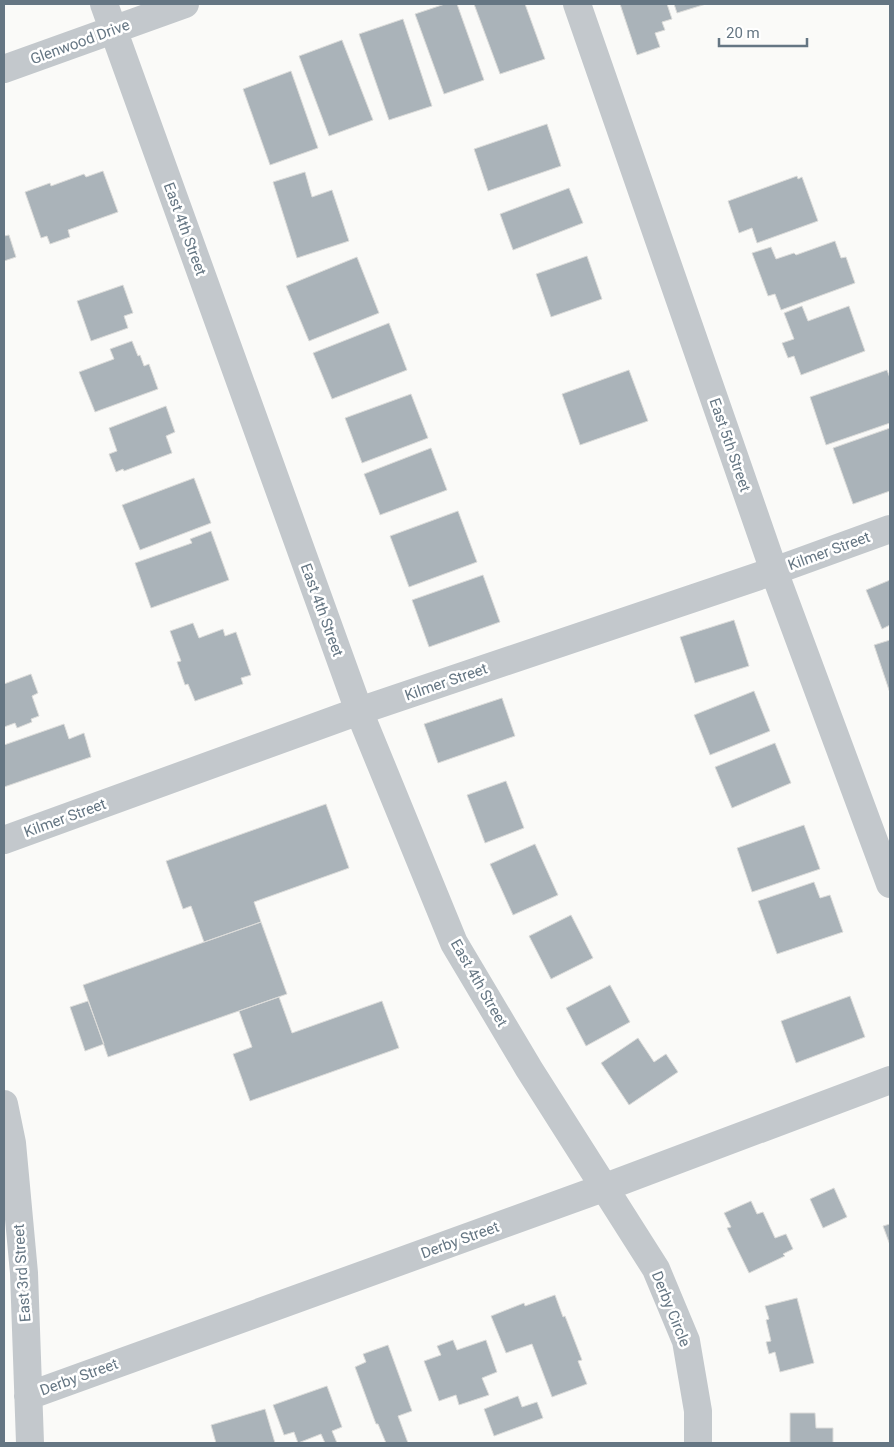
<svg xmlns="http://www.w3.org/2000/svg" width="894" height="1447" font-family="Roboto,sans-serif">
	<rect width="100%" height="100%" fill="#fafaf8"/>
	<!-- building -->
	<path fill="#aab3b9" stroke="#dcdcda" d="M 445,4 L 457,4 L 484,80 L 444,94 L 415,14 Z
		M 474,4 L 525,4 L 545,59 L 500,74 Z
		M 620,4 L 667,4 L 672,19 L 662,22 L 665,30 L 655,33 L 660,47 L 637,55 Z
		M 674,4 L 706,4 L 677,13 Z
		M 403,19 L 432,106 L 389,120 L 359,34 Z
		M 342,40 L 373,120 L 329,136 L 299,56 Z
		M 291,71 L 318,148 L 270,165 L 243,89 Z
		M 547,124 L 561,166 L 488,191 L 474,149 Z
		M 103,171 L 118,212 L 68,230 L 70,237 L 50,244 L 47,236 L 41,238 L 25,192 L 50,183 L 51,186 L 84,174 L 86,177 Z
		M 305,172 L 312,197 L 332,190 L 349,241 L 297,258 L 273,182 Z
		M 797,176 L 798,179 L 802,177 L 818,221 L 757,243 L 752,228 L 739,233 L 728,201 Z
		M 569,188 L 583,223 L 513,250 L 500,214 Z
		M 9,235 L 16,257 L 4,261 L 4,236 Z
		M 835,241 L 841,258 L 846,257 L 855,283 L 781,310 L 775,294 L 768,296 L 752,253 L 771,247 L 776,259 L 794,253 L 796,255 Z
		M 587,256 L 602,299 L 551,317 L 536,274 Z
		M 357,257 L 379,313 L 309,341 L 286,286 Z
		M 123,285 L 133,313 L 124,316 L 128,328 L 91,341 L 77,301 Z
		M 802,306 L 808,321 L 849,306 L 865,351 L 801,375 L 794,356 L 788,358 L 782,343 L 794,339 L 784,313 Z
		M 389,323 L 407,370 L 332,399 L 313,353 Z
		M 132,341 L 138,356 L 140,355 L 144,366 L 149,364 L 158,389 L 95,412 L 79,372 L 114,359 L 110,349 Z
		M 629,370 L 648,421 L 580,445 L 562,394 Z
		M 887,370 L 890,378 L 890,423 L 826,445 L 810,397 Z
		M 411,394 L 428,438 L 362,463 L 345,418 Z
		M 166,406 L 175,432 L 166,436 L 172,453 L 124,471 L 123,469 L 116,472 L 109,454 L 117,451 L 109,428 Z
		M 890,428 L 890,491 L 853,504 L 833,448 Z
		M 431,448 L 447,490 L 380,515 L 364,474 Z
		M 194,478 L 211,523 L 140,550 L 122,505 Z
		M 458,511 L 477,562 L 409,587 L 390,536 Z
		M 211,531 L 229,580 L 151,608 L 135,563 L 192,543 L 190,539 Z
		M 483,575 L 500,622 L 429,647 L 412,600 Z
		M 890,580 L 890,625 L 882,629 L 866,590 Z
		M 734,620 L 749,666 L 695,683 L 680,637 Z
		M 193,623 L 199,638 L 223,629 L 225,636 L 236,632 L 251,675 L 241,678 L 243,684 L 195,701 L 188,684 L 185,685 L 177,662 L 181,661 L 170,631 Z
		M 890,640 L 890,693 L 874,645 Z
		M 31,674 L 38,693 L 32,696 L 39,716 L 31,719 L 32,722 L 17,728 L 15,723 L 4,727 L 4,684 Z
		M 754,691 L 770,731 L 710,755 L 694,715 Z
		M 502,698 L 515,736 L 438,763 L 424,724 Z
		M 64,724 L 69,739 L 84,733 L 91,757 L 4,787 L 4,745 Z
		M 775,743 L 791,783 L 732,808 L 715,767 Z
		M 506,781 L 524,828 L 485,843 L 467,795 Z
		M 326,804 L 349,868 L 254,902 L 261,922 L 204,942 L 191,906 L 183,909 L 166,861 Z
		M 804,825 L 820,869 L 752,892 L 737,848 Z
		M 535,844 L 558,895 L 513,915 L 490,864 Z
		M 814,882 L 820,898 L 830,895 L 843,932 L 777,954 L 758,901 Z
		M 571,915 L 593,958 L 551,979 L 529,936 Z
		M 261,922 L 287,994 L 108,1057 L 83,985 Z
		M 610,985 L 630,1022 L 586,1046 L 566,1008 Z
		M 850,996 L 865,1037 L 796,1063 L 781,1021 Z
		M 279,997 L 292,1033 L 382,1001 L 399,1048 L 250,1101 L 233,1054 L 252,1047 L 239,1011 Z
		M 88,1001 L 104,1044 L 85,1051 L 70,1007 Z
		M 638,1038 L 654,1062 L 666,1054 L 678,1072 L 629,1105 L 601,1063 Z
		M 834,1188 L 847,1217 L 823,1228 L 810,1199 Z
		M 751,1201 L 757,1214 L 763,1212 L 775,1238 L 786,1234 L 793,1249 L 783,1254 L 785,1256 L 749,1273 L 727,1228 L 731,1227 L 724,1213 Z
		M 890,1224 L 890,1245 L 883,1226 Z
		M 555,1295 L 563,1317 L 565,1316 L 582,1360 L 578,1361 L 587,1384 L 552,1397 L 532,1344 L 506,1353 L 491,1316 L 524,1303 L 525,1306 Z
		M 797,1298 L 814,1363 L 780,1372 L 775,1352 L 769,1354 L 766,1342 L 771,1341 L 766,1320 L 769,1319 L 765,1306 Z
		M 453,1340 L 457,1350 L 486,1340 L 497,1372 L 482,1378 L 489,1395 L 459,1405 L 456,1395 L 439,1401 L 424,1361 L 441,1355 L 437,1346 Z
		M 388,1345 L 412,1411 L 398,1416 L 408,1443 L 386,1443 L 378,1424 L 376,1424 L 355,1367 L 366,1362 L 363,1354 Z
		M 327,1386 L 342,1427 L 332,1431 L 337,1443 L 325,1443 L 321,1434 L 298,1443 L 294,1432 L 284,1435 L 273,1405 Z
		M 518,1396 L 522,1407 L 537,1402 L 543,1418 L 494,1436 L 484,1409 Z
		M 265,1409 L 275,1443 L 216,1443 L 211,1425 Z
		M 790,1413 L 815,1413 L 816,1428 L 833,1428 L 833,1443 L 790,1443 Z"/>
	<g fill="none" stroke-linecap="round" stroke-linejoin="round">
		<!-- minor -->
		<path stroke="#c3c8cc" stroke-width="28" d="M 104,4 L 359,711 L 454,943 L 529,1069 L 656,1269 L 686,1341 L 698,1411 L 698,1443
			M 577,4 L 774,571 L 890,884
			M 4,69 L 185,4
			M 4,840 L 359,711 L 774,571 L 890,529
			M 4,1104 L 12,1143 L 24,1273 L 30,1443
			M 28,1396 L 603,1188 L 890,1080"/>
	</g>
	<g text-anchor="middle" stroke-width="5" stroke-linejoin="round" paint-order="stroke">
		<!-- street labels -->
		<g font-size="15" fill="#657683" stroke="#fff">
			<text transform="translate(80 42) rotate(-20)" y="5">Glenwood Drive</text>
			<text transform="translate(185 229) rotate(70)" y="5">East 4th Street</text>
			<text transform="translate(730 445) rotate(71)" y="5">East 5th Street</text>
			<text transform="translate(829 551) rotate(-20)" y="5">Kilmer Street</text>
			<text transform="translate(322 610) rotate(70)" y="5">East 4th Street</text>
			<text transform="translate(446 682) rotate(-19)" y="5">Kilmer Street</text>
			<text transform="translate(65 818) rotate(-20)" y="5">Kilmer Street</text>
			<text transform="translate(479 983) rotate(60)" y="5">East 4th Street</text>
			<text transform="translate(460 1240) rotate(-20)" y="5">Derby Street</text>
			<text transform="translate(22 1273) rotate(-94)" y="5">East 3rd Street</text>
			<text transform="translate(671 1309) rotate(68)" y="5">Derby Circle</text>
			<text transform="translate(79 1377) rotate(-20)" y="5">Derby Street</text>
		</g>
	</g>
	<!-- border -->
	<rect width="894" height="1447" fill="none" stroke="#657683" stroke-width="10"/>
	<!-- scale -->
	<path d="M719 38v8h88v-8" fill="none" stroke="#657683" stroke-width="2.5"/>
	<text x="726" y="38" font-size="15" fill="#657683" stroke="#ffffff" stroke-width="4" paint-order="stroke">20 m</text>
</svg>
